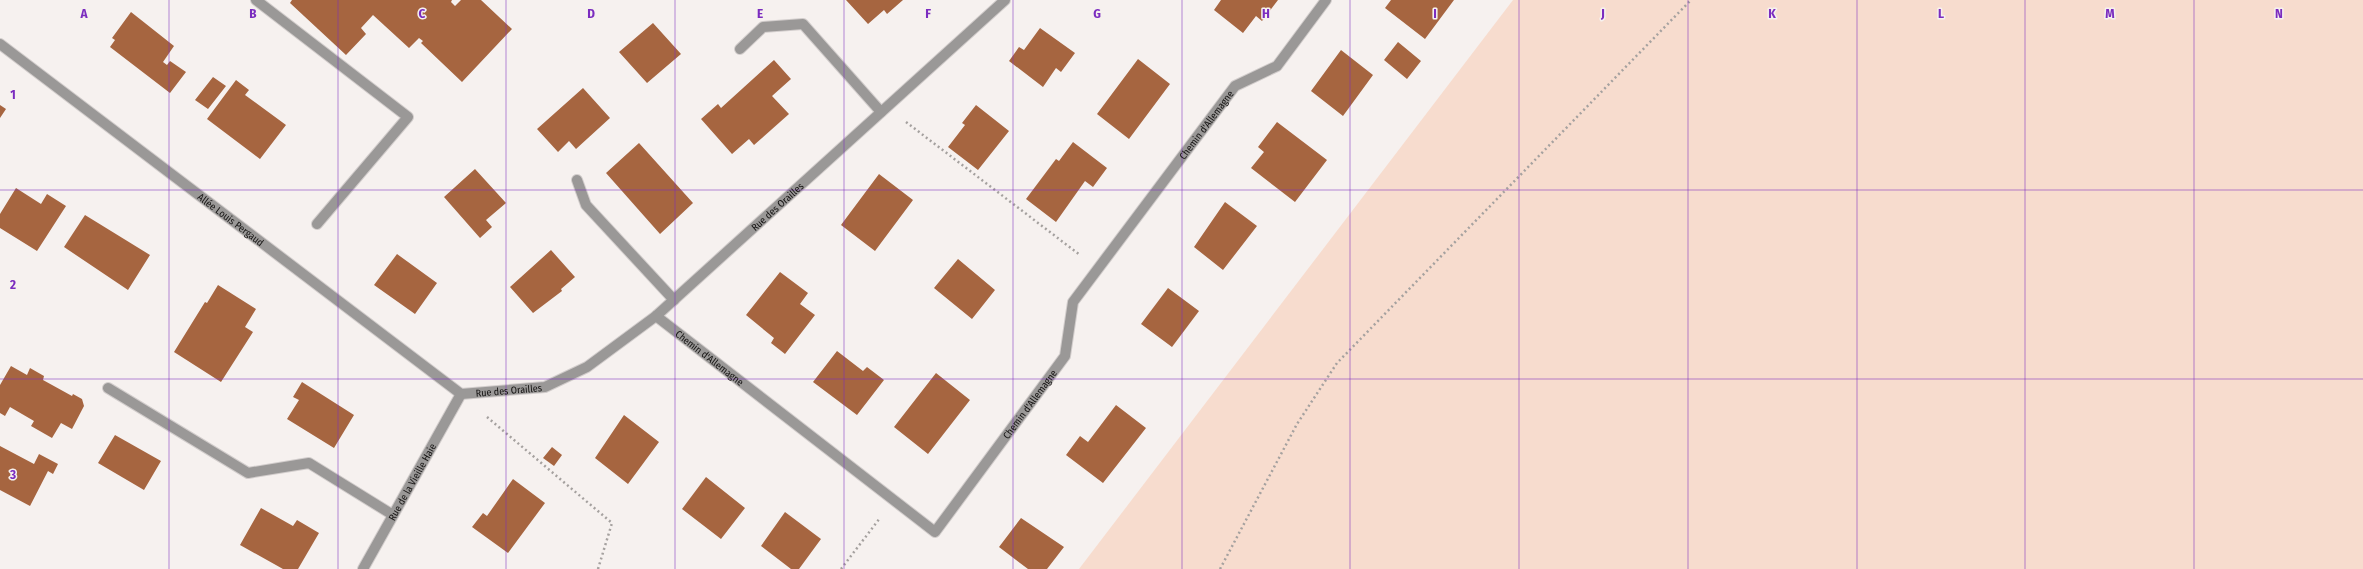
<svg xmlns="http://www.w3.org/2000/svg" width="2363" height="569" font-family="'Fira Sans Condensed',sans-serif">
	<rect width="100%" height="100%" fill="#f6f1ef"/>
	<!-- green -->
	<path fill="#f7dcce" d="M 1513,0 L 2363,0 L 2363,569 L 1079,569 Z"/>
	<!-- building -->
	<path fill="#a66540" d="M 292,0 L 452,0 L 451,2 L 455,6 L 461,0 L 481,0 L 512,29 L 462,82 L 421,43 L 423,41 L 419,38 L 409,48 L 373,15 L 361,28 L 366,34 L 346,55 L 290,3 Z
		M 846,0 L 903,0 L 887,14 L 884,10 L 868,24 Z
		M 1221,0 L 1278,0 L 1262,21 L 1256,16 L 1243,33 L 1214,10 Z
		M 1391,0 L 1454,0 L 1425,39 L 1385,8 Z
		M 131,12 L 174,46 L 163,62 L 167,65 L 170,61 L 186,72 L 170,93 L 110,47 L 115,40 L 112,38 Z
		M 653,23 L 681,54 L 647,83 L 619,52 Z
		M 1040,28 L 1075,53 L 1061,72 L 1056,68 L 1043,87 L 1009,61 L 1019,47 L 1024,50 Z
		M 1398,42 L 1421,61 L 1407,79 L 1384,60 Z
		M 1341,50 L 1373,75 L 1343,116 L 1311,91 Z
		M 1138,59 L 1170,84 L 1129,139 L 1097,114 Z
		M 774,60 L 791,79 L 772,96 L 789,114 L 754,145 L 749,139 L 732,154 L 701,119 L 718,104 L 721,108 Z
		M 213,77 L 226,86 L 208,109 L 195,100 Z
		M 236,80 L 249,90 L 245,95 L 286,125 L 260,159 L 207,119 Z
		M 583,88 L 610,118 L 576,149 L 569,141 L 558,152 L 537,129 Z
		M 0,105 L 6,109 L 0,118 Z
		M 976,105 L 1009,131 L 978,170 L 948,147 L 965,125 L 962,123 Z
		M 1277,122 L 1327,160 L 1295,202 L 1251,168 L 1264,152 L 1258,147 Z
		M 1073,142 L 1107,168 L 1093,187 L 1085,181 L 1056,222 L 1026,199 L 1056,159 L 1059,161 Z
		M 639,143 L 693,203 L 660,234 L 606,173 Z
		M 475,169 L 506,203 L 486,220 L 492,227 L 480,238 L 444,197 Z
		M 879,174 L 913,200 L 875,251 L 841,225 Z
		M 16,188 L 41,204 L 47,194 L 66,206 L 37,251 L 0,228 L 0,214 Z
		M 1225,202 L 1257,226 L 1223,270 L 1194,247 Z
		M 85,215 L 150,255 L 128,290 L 64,247 Z
		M 551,250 L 575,277 L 561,289 L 562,291 L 533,313 L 510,287 Z
		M 397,254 L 437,283 L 415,314 L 374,285 Z
		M 958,259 L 995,290 L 972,319 L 934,288 Z
		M 780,272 L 808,293 L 800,304 L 815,315 L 785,354 L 771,343 L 774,338 L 746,315 Z
		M 218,285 L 256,309 L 245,327 L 253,332 L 221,382 L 174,352 L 205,302 L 207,303 Z
		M 1168,288 L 1199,311 L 1172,347 L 1141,324 Z
		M 837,351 L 863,371 L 867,367 L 884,380 L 857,415 L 813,382 Z
		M 11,366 L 27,375 L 30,368 L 44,376 L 43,380 L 72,396 L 73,394 L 82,399 L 84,406 L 72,429 L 61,423 L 52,438 L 31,426 L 34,421 L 10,407 L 5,416 L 0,413 L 0,385 Z
		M 936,373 L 970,400 L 928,454 L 894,427 Z
		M 302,382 L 354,415 L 334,448 L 287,419 L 299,400 L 293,397 Z
		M 1116,405 L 1146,428 L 1103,483 L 1066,455 L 1080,436 L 1088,442 Z
		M 624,415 L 659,442 L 628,484 L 595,458 Z
		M 115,435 L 161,461 L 144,490 L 98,463 Z
		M 0,446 L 34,464 L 39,454 L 58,464 L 53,474 L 48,471 L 30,506 L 0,490 Z
		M 552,447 L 562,455 L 554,466 L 543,458 Z
		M 706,477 L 745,508 L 721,539 L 682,509 Z
		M 513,479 L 545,503 L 508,553 L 472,527 L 483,513 L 487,516 Z
		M 261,508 L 293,526 L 297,520 L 319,533 L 298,569 L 283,569 L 240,545 Z
		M 785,512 L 821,539 L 799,569 L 791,569 L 761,546 Z
		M 1021,518 L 1064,547 L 1047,569 L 1028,569 L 999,547 Z"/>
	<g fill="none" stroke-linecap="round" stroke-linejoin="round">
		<defs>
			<path id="lane" d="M 256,0 L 408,117 L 317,224
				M 108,388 L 248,473 L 309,463 L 393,515"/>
			<g id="street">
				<path id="s1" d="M 0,44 L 461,394"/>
				<path d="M 740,49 L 763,27 L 803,24 L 881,112"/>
				<path d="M 577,180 L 586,205 L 674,300"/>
				<path id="s2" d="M 656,316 L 935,532 L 1065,356 L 1073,302 L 1235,86 L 1277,66 L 1326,0"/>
				<path id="s3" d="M 461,394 L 545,387 L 587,367 L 656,316 L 1005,0"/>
				<path id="s4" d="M 363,569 L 461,394"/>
			</g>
		</defs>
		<!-- lane casing -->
		<use href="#lane" stroke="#d2cdcc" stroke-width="12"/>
		<!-- street casing -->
		<use href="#street" stroke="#d2cdcc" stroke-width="12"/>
		<!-- path -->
		<path stroke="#a5a19f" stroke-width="2.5" stroke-dasharray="2 3" stroke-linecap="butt" d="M 906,122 L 1080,255
			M 487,417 L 612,523 L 598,569
			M 841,569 L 880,518
			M 1220,569 L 1297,424 L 1337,363 L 1691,0"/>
		<!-- lane -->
		<use href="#lane" stroke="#9a9897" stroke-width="10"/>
		<!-- street -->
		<use href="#street" stroke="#9a9897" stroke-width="10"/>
	</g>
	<!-- grid -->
	<path fill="none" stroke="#7b2cbf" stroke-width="1" stroke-opacity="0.55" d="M 169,0 L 169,569M 338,0 L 338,569M 506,0 L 506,569M 675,0 L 675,569M 844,0 L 844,569M 1013,0 L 1013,569M 1182,0 L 1182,569M 1350,0 L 1350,569M 1519,0 L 1519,569M 1688,0 L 1688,569M 1857,0 L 1857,569M 2025,0 L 2025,569M 2194,0 L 2194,569M 0,190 L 2363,190M 0,379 L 2363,379"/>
	<g text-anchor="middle" stroke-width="3" stroke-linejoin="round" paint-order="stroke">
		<!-- street labels -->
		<g font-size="10" fill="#151312" stroke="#f6f1ef">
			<text dy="4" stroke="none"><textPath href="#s2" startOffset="848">Chemin d'Allemagne</textPath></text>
			<text dy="4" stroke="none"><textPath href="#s3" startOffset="380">Rue des Orailles</textPath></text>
			<text dy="4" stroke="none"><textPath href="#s1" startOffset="290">Allée Louis Pergaud</textPath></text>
			<text dy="4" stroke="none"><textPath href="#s2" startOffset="68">Chemin d'Allemagne</textPath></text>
			<text dy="4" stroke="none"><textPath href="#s3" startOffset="48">Rue des Orailles</textPath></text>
			<text dy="4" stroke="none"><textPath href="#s2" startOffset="512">Chemin d'Allemagne</textPath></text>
			<text dy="4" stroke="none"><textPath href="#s4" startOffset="100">Rue de la Vieille Haie</textPath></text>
		</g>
	</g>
	<g font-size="13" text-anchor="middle" font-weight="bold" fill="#7b2cbf" stroke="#f6f1ef" stroke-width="3" stroke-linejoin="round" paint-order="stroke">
		<text x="84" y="18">A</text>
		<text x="253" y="18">B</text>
		<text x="422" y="18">C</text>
		<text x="591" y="18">D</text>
		<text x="760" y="18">E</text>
		<text x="928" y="18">F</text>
		<text x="1097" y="18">G</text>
		<text x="1266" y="18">H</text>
		<text x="1435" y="18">I</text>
		<text x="1603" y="18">J</text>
		<text x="1772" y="18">K</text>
		<text x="1941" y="18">L</text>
		<text x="2110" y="18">M</text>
		<text x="2279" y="18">N</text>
		<text x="13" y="99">1</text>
		<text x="13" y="289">2</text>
		<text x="13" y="479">3</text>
	</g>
</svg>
